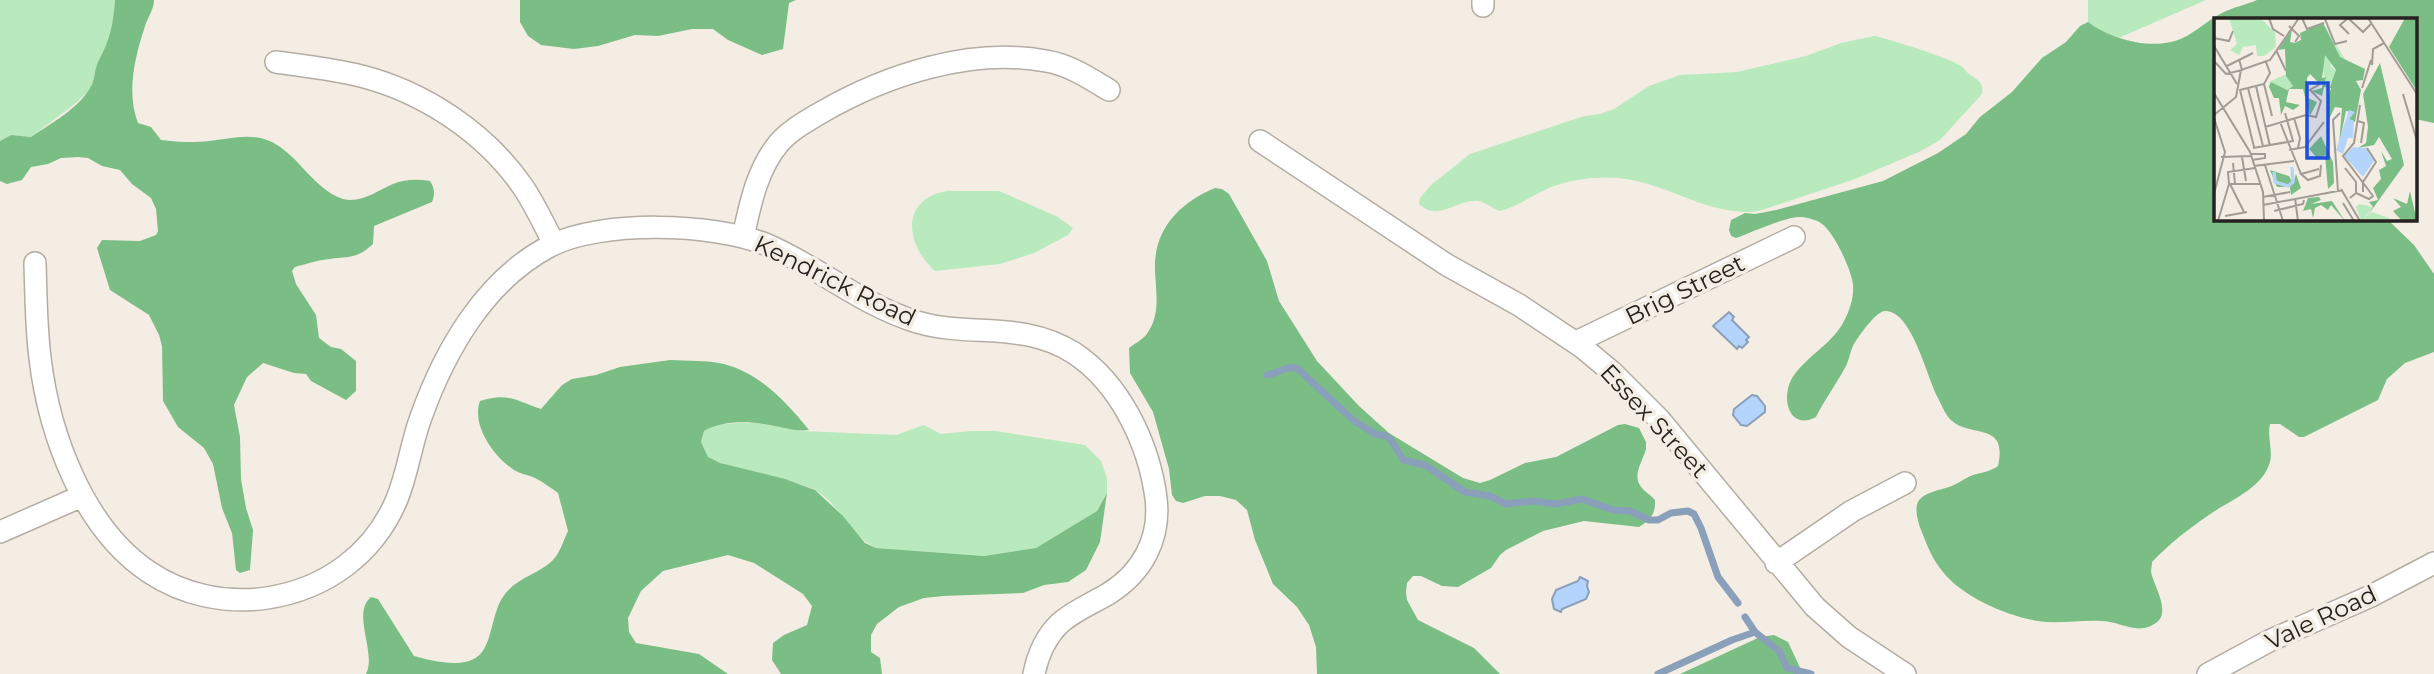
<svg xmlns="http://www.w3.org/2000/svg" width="2434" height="674" font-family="Montserrat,sans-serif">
	<rect width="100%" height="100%" fill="#f4ede3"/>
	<!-- green -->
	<path fill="#b8eabd" d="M 0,0 L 115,0 L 113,28 L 104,53 L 97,65 L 91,88 L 76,103 L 31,137 L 11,135 L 0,141 Z
		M 2088,0 L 2206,0 L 2107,43 L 2092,35 L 2088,22 Z
		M 1874,36 C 1887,38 1952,59 1961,66 C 1964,68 1966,72 1969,74 C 1977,80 1984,81 1982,94 L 1940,140 L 1921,151 L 1855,179 L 1759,211 C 1710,218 1667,182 1618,178 C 1598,176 1573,179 1554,186 C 1535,193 1520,206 1500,211 C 1493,209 1487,203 1479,201 C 1457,198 1439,223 1419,204 L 1420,198 L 1431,185 L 1470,154 L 1584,116 L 1600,114 L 1614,109 L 1649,86 L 1680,75 L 1737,72 L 1806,56 L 1841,43 Z
		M 947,191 L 999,191 L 1058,217 L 1073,228 L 1068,235 L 1034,253 L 1000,264 L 935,271 C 905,244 900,199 947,191 Z
		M 737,423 L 763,423 L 802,431 L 896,435 L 924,425 L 941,434 L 971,431 L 996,431 L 1085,445 L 1101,461 L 1107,478 L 1107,493 L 1097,511 L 1036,548 L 984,556 L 876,548 C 850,536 839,502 813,489 C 790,478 720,469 708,457 C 705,453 703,446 701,442 L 704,431 L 713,425 Z"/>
	<!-- forest -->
	<path fill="#7bbe85" d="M 115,0 L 154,0 C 154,9 148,17 145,26 C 135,57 126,92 138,123 L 151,127 L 161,140 C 177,142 194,143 209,141 C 228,139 248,133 267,140 C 297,151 312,189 343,199 C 361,204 378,190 393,184 C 405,179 418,179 430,181 C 435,189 435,194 432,202 L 374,226 L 373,244 C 357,259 350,256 330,259 C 318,260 306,264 295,267 L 292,271 L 296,284 L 316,315 L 319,338 L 331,347 L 341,349 L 356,361 L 356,391 L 346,400 L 311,381 L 306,374 L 294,373 L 263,363 L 247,377 L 234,405 L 240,437 L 241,479 L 246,508 L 253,530 L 250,570 L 240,573 L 236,570 L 232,533 L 222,508 L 213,464 L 204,448 L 178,427 L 163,401 L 162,346 L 159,335 L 149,315 L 110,290 L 97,248 L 102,240 L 140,241 L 156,235 L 158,231 L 156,209 L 151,198 L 132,184 L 120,170 L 102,166 L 88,158 L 78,157 L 61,158 L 48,164 L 31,167 L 22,180 L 7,184 L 0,181 L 0,141 L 11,135 L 31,137 C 50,124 78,109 90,88 C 95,81 94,70 98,62 C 110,40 113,26 115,0 Z
		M 520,0 L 796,0 L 789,3 L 783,49 L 762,55 L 728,40 L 713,29 L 692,29 L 658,36 L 635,35 L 598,46 L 574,49 L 541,45 L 528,36 L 520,22 Z
		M 2257,0 L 2434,0 L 2434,123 L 2415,119 L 2415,19 L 2215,19 L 2215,219 L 2387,219 L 2414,245 L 2434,274 L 2434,352 L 2405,363 L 2387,379 L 2378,400 L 2304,437 L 2299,437 L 2280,424 L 2270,424 C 2267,437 2273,450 2270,462 C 2262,490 2227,501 2206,517 C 2187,530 2168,545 2152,562 C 2152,565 2151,569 2151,572 C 2153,584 2171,611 2157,622 C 2138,637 2121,621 2101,621 C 2083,620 2065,623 2047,622 C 2015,620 1963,598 1943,572 C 1932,559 1927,545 1921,530 C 1918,522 1913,506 1920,499 C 1927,492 1940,490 1949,487 C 1958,484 1965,478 1973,475 C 1983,472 1989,472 1998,466 C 2008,421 1971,438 1952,421 C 1946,416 1942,406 1938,398 C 1927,378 1912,310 1885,311 C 1876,311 1857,338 1853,346 C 1850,352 1849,360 1846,366 C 1837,383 1825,399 1816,417 C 1790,431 1781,400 1791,380 C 1803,358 1832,345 1844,321 C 1850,310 1854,297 1853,285 C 1852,271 1834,232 1822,224 C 1817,220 1809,218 1802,217 C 1786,216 1753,232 1736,238 L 1731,236 L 1729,230 L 1731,220 L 1745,213 L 1755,214 L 1776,210 L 1883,181 L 1938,153 L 1966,134 L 1980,117 L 2012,92 L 2042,58 L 2066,42 L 2080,26 L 2088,22 C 2110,39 2148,49 2175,41 C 2192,36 2206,21 2222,13 C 2233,7 2246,5 2257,0 Z
		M 1215,188 L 1222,189 L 1229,194 L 1267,261 L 1279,301 L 1317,361 L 1359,406 L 1389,433 L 1463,478 L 1480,483 L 1490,480 L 1525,463 L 1556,457 L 1618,425 L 1625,424 L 1639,428 L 1646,442 L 1646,449 C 1643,461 1631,476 1642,488 C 1646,493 1651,495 1655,500 C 1656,514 1650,520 1639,527 L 1584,521 L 1543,531 L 1506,550 L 1500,555 L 1491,568 L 1458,587 L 1442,586 L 1421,576 L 1413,576 L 1407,583 L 1406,592 L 1407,600 L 1418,620 L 1474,648 L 1500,674 L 1317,674 L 1316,647 L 1309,625 L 1297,607 L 1273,584 L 1255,540 L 1247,510 L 1236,500 L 1220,496 L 1205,496 L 1183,503 L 1176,501 L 1172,495 L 1169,469 L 1153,412 L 1130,373 L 1129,348 C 1134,344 1142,340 1146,335 C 1161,316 1156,293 1155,271 C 1153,230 1179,203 1215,188 Z
		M 670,360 C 687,361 707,360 724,364 C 761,374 786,402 809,430 C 794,432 779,426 764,424 C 746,421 720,421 704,431 L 701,442 L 708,457 L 720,463 L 785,479 L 815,490 L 842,515 L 865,543 L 876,548 L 984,556 L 1036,548 L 1097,511 L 1107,493 L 1100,542 L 1086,570 L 1068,582 L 1044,585 L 1023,593 L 943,596 L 924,598 L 899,607 L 877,624 L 871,635 L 871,652 L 880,658 L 882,674 L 781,674 L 772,660 L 773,643 L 784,635 L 807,625 L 812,606 L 803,594 L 754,563 L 728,555 L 663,571 L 641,591 L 628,618 L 629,632 L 636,643 L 699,654 L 728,674 L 366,674 C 377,653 351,613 371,597 L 378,599 L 414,656 C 433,661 471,672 484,649 C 493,634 493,609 505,594 C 518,577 541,573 553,560 C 560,553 564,539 568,531 L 558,493 C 551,488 543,482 535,478 C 529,475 520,474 514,470 C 494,457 471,425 480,401 C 508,392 516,401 541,409 L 562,385 L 572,379 L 596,375 L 620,367 Z
		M 1774,635 L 1788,642 L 1803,674 L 1680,674 L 1760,637 Z"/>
	<!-- water -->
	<path fill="#b5d4fb" stroke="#8a9fb9" stroke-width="2" d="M 1729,312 L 1734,317 L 1732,320 L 1749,337 L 1746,340 L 1748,342 L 1742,348 L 1739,346 L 1737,349 L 1713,326 Z
		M 1752,395 L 1757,396 L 1765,406 L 1765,412 L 1747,426 L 1741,425 L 1733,415 L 1734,409 Z
		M 1580,577 L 1588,581 L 1587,586 L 1589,592 L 1586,599 L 1562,609 L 1561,612 L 1554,609 L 1552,599 L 1556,590 L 1578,581 Z"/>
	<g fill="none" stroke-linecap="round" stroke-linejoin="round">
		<!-- stream -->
		<path stroke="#8a9fb9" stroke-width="7" d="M 1267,375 C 1279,373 1284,366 1297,368 L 1353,420 L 1375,434 L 1386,436 L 1391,440 L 1403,460 L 1425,465 L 1465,492 L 1490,496 L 1506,504 L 1532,501 L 1556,504 L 1582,499 L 1613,510 L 1630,511 L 1649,520 L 1658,520 L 1671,513 L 1688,511 L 1694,514 L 1701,528 L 1718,577 L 1738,603
			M 1745,617 L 1755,632 L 1779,651 L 1787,668 L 1811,674
			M 1658,674 L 1732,640 L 1755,632"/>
		<defs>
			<path id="street" d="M 1483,0 L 1483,6
				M 276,62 C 304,66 333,69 361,76 C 424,92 486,133 523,187 C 535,205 544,224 554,244
				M 1260,141 L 1447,265 L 1519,305 L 1582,347 L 1612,372 L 1659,419 L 1815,607 L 1849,637 L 1905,674
				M 743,237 C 750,205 757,169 779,143 C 790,130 807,121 822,112 C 886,75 971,47 1046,61 C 1070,65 1089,78 1109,90
				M 35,263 C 36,294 36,326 40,358 C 49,434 83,528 149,572 C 183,595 226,604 267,598 C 326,589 374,554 397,499 C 408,472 411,444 421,417 C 445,350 485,280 550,246 C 600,220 713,223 765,244 C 818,266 861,305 917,322 C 972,338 1021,320 1074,353 C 1121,384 1149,445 1156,498 C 1161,539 1142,573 1108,594 C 1091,604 1073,611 1059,624 C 1045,638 1038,654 1034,674
				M 1576,342 L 1794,237
				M 0,532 L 82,496
				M 1776,563 L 1852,511 L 1905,483
				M 2208,674 L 2269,641 L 2371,596 L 2434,563"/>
		</defs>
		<!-- street casing -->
		<use href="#street" stroke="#b4ada4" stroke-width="24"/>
		<!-- street -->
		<use href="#street" stroke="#fff" stroke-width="21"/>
	</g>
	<g text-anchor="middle" stroke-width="7" stroke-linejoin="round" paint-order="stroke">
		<!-- street labels -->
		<g font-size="24" fill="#25221f" stroke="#f4ede3">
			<text transform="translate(835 281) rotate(26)" y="8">Kendrick Road</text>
			<text transform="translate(1685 290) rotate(-26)" y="8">Brig Street</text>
			<text transform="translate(1654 421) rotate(47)" y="8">Essex Street</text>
			<text transform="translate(2321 618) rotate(-25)" y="8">Vale Road</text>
		</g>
	</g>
	<!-- overview -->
	<g transform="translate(2214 18)">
		<rect width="203" height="203" fill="#f4ede3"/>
		<path d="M 15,0 L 46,0 L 61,14 L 62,29 L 50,38 L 43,38 L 42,27 L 29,29 L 25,37 L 16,32 L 23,26 ZM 109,5 L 132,43 L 116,47 L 122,53 L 121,63 L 112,68 L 109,51 L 90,56 L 86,74 L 86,65 L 62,77 L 54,68 L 57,63 L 77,54 L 75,20 L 77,26 L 87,22 L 92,12 ZM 145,186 L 159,189 L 150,200 L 158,194 L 177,201 L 147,202 L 142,189 Z" fill="#b8eabd"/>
		<path d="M 191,0 L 203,0 L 203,73 L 175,29 ZM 109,5 L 126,39 L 151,51 L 149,62 L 142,63 L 147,72 L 141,104 L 135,101 L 140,94 L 132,93 L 125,127 L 128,90 L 121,89 L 115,101 L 113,83 L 117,70 L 110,69 L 108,78 L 97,73 L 108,70 L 109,63 L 104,64 L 96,56 L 93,60 L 94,80 L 103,84 L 96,98 L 89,71 L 75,71 L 72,84 L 86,87 L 79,92 L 71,88 L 67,97 L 65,80 L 60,80 L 55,69 L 57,64 L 73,72 L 79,68 L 72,58 L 71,31 L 64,32 L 78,11 L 76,24 L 81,25 L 87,22 L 86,15 ZM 111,37 L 122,52 L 116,69 L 110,66 L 112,59 L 108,60 ZM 166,45 L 190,147 L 152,200 L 159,189 L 155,184 L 164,182 L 159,170 L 167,161 L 165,152 L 172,148 L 167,133 L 173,143 L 178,141 L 165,119 L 160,127 L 144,130 L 152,125 L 154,109 L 149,76 ZM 107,118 L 119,144 L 120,165 L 114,171 L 111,137 L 104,141 L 95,131 ZM 56,152 L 75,158 L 79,166 L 82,156 L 87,170 L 77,177 L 76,169 L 63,169 ZM 196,173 L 203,203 L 188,203 L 179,193 L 187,189 L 179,180 L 193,186 ZM 105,179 L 107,182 L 97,186 L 118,183 L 131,203 L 117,187 L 114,192 L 107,187 L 101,190 L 99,200 L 97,191 L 89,193 L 94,180 Z" fill="#7bbe85" fill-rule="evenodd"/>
		<path d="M 135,92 L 141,94 L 135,101 L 140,103 L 139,120 L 134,120 L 129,136 L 122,132 ZM 139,129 L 152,130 L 161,141 L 149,159 L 130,138 Z" fill="#b5d4fb"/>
		<path fill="none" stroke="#b5d4fb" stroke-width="3.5" d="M 60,154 L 61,164 L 74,168 L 79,164 L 78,149"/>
		<path fill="none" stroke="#a19c95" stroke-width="2" d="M 55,0 L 59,11 L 70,18M 88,0 L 93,11 L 110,5M 134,0 L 149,14 L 157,6M 154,0 L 203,76M 111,1 L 121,26 L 133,23M 133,1 L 126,7 L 135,16M 75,8 L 85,18 L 81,24M 0,20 L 15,23 L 19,13M 0,28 L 23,66M 62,32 L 72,53M 0,43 L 12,56 L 28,52 L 25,41M 158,47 L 159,31 L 170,25M 13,48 L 39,35M 50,66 L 58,98M 42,68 L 56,128M 34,70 L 49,128M 148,70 L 157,42M 0,75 L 36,134 L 49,174 L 50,203M 189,76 L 203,123M 0,97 L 22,79 L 27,52 L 56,42 L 85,0M 0,100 L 11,134 L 0,176M 80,100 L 86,120 L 84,130M 144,103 L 150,105 L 147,125M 66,104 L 87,156M 51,109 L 92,97 L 102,99 L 107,83 L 96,72 L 106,66M 40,129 L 26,72 L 50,66 L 56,55 L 52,44M 39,130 L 79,123 L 71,95M 75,132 L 91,129 L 110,104M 37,136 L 51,136 L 51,140 L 38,142M 7,139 L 37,138M 28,139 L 32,163M 19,145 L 21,166M 51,147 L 69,203M 40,148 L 80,143M 131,150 L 142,164 L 142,175 L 136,180M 105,151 L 87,156 L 94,162 L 106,158 L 107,147M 16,166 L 30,194M 16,166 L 46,166M 127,171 L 146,203M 124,173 L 119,102 L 126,95M 149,174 L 149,164 L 162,144 L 153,130M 142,175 L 155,181 L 159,178 L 129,138 L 140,125 L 146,87M 49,179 L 76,174M 81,180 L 84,203M 129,185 L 140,203M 49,187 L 129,172M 60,193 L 89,186 L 90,182M 11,198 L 33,194M 4,203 L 15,166 L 14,154 L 41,150"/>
		<path fill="#1d4ed8" fill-opacity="0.15" stroke="#1d4ed8" stroke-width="3.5" d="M 93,65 L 114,65 L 114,140 L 93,140 Z"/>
		<rect width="203" height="203" fill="none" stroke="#25221f" stroke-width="3.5"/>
	</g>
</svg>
